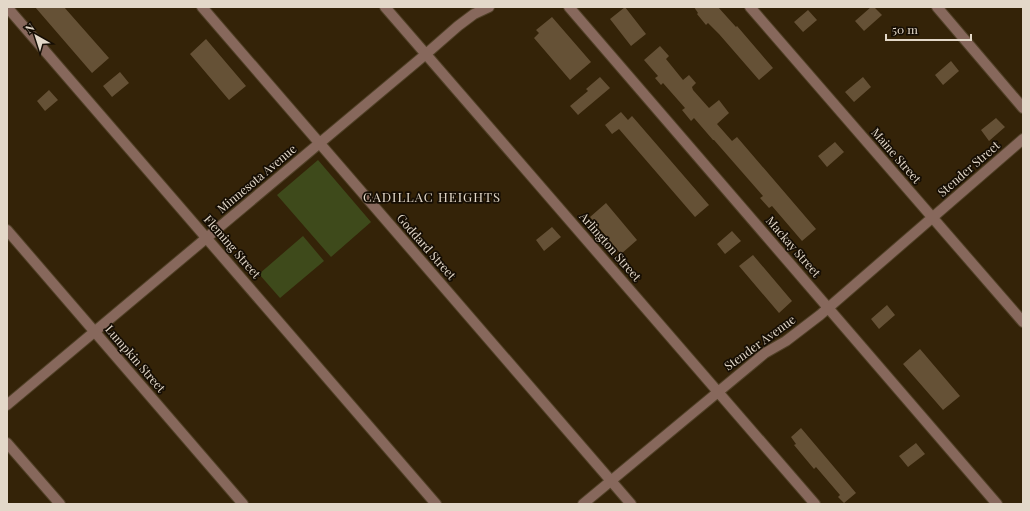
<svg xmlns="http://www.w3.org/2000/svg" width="1030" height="511" font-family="'Playfair Display',serif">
	<rect width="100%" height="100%" fill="#342308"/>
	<!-- green -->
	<path fill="#3e4a1b" d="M 318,160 L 371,222 L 331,257 L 277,195 Z
		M 303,236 L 324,261 L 280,298 L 259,274 Z"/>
	<!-- building -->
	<path fill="#655136" d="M 35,7 L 64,7 L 109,58 L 92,73 Z
		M 625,7 L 646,34 L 631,46 L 610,19 Z
		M 694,7 L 718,7 L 736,27 L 737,26 L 773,68 L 759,80 L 719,34 L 708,23 L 706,25 L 697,14 L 698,13 Z
		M 871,7 L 874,7 L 882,15 L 864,31 L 855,21 Z
		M 808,10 L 817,20 L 803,32 L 794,22 Z
		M 552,17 L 591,62 L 570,80 L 534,38 L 539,33 L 536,30 Z
		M 206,39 L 246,86 L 229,100 L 190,54 Z
		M 660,46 L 669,56 L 666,59 L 683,80 L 689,75 L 696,83 L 692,87 L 693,90 L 709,108 L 719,100 L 729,113 L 717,124 L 732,141 L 737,137 L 816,229 L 802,241 L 772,206 L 769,208 L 760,198 L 763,196 L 714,140 L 713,140 L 694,118 L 691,121 L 682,110 L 685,108 L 663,83 L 661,85 L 655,78 L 658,76 L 644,60 Z
		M 951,61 L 959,71 L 943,85 L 935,75 Z
		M 120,72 L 129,83 L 112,97 L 103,86 Z
		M 600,77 L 610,88 L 578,115 L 570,106 L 588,91 L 586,89 Z
		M 863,77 L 871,87 L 854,102 L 845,92 Z
		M 49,90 L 58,100 L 45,111 L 37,101 Z
		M 621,112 L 628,120 L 632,116 L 709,205 L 695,217 L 619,129 L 612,134 L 605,125 Z
		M 996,118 L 1005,127 L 989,141 L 981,130 Z
		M 835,142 L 844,152 L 827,167 L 818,156 Z
		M 606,203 L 637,240 L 621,254 L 590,217 Z
		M 552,227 L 561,237 L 544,251 L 536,240 Z
		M 732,231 L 741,241 L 725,254 L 717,244 Z
		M 753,255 L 792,301 L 779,313 L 739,266 Z
		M 887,305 L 895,315 L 879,329 L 871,319 Z
		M 920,349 L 960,396 L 943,410 L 903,364 Z
		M 801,428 L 856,493 L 844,503 L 838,497 L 840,495 L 816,467 L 814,469 L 794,445 L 796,444 L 791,437 Z
		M 916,443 L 925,454 L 908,467 L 899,456 Z"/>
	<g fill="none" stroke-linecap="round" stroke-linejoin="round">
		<defs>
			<path id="minor" d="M 7,7 L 436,504
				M 202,7 L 631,504
				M 385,7 L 815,504
				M 569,7 L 997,504
				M 750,7 L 1023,322
				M 937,7 L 1023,108
				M 7,230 L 243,504
				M 7,405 L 426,54 L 458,26 L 474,14 L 489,7
				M 7,443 L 60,504
				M 583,504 L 765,353 L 786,341 L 820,315 L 1023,139"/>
		</defs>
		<!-- minor casing -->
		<use href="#minor" stroke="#504027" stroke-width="12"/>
		<!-- minor -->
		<use href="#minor" stroke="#87685c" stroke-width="10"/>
	</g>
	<g text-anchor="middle" stroke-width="3.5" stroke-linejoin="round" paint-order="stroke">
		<!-- street labels -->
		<g font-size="12" fill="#e3d8c9" stroke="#160e04">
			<text transform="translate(896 156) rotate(49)" y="4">Maine Street</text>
			<text transform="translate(969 169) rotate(-41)" y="4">Stender Street</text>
			<text transform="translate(257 179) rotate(-40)" y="4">Minnesota Avenue</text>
			<text transform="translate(232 247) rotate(49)" y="4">Fleming Street</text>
			<text transform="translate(426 247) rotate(49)" y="4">Goddard Street</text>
			<text transform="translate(610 247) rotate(49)" y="4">Arlington Street</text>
			<text transform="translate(793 247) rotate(49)" y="4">Mackay Street</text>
			<text transform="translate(760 343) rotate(-36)" y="4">Stender Avenue</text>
			<text transform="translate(135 359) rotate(49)" y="4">Lumpkin Street</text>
		</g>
		<!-- neighbourhood labels -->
		<g font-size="13" letter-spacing="1" fill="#e3d8c9" stroke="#160e04">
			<text x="432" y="202">CADILLAC HEIGHTS</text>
		</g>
	</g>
	<!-- border -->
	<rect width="1030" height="511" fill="none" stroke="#e3d8c9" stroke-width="16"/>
	<!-- north arrow -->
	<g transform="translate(36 36) rotate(321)" stroke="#160e04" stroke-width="3" paint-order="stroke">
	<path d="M0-3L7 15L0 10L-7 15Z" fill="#e3d8c9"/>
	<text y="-6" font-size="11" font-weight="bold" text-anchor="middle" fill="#e3d8c9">N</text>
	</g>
	<!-- scale -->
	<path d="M886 34v6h85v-6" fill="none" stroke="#e3d8c9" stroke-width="2"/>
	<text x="892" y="34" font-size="12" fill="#e3d8c9" stroke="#160e04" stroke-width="3" paint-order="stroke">50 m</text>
</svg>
